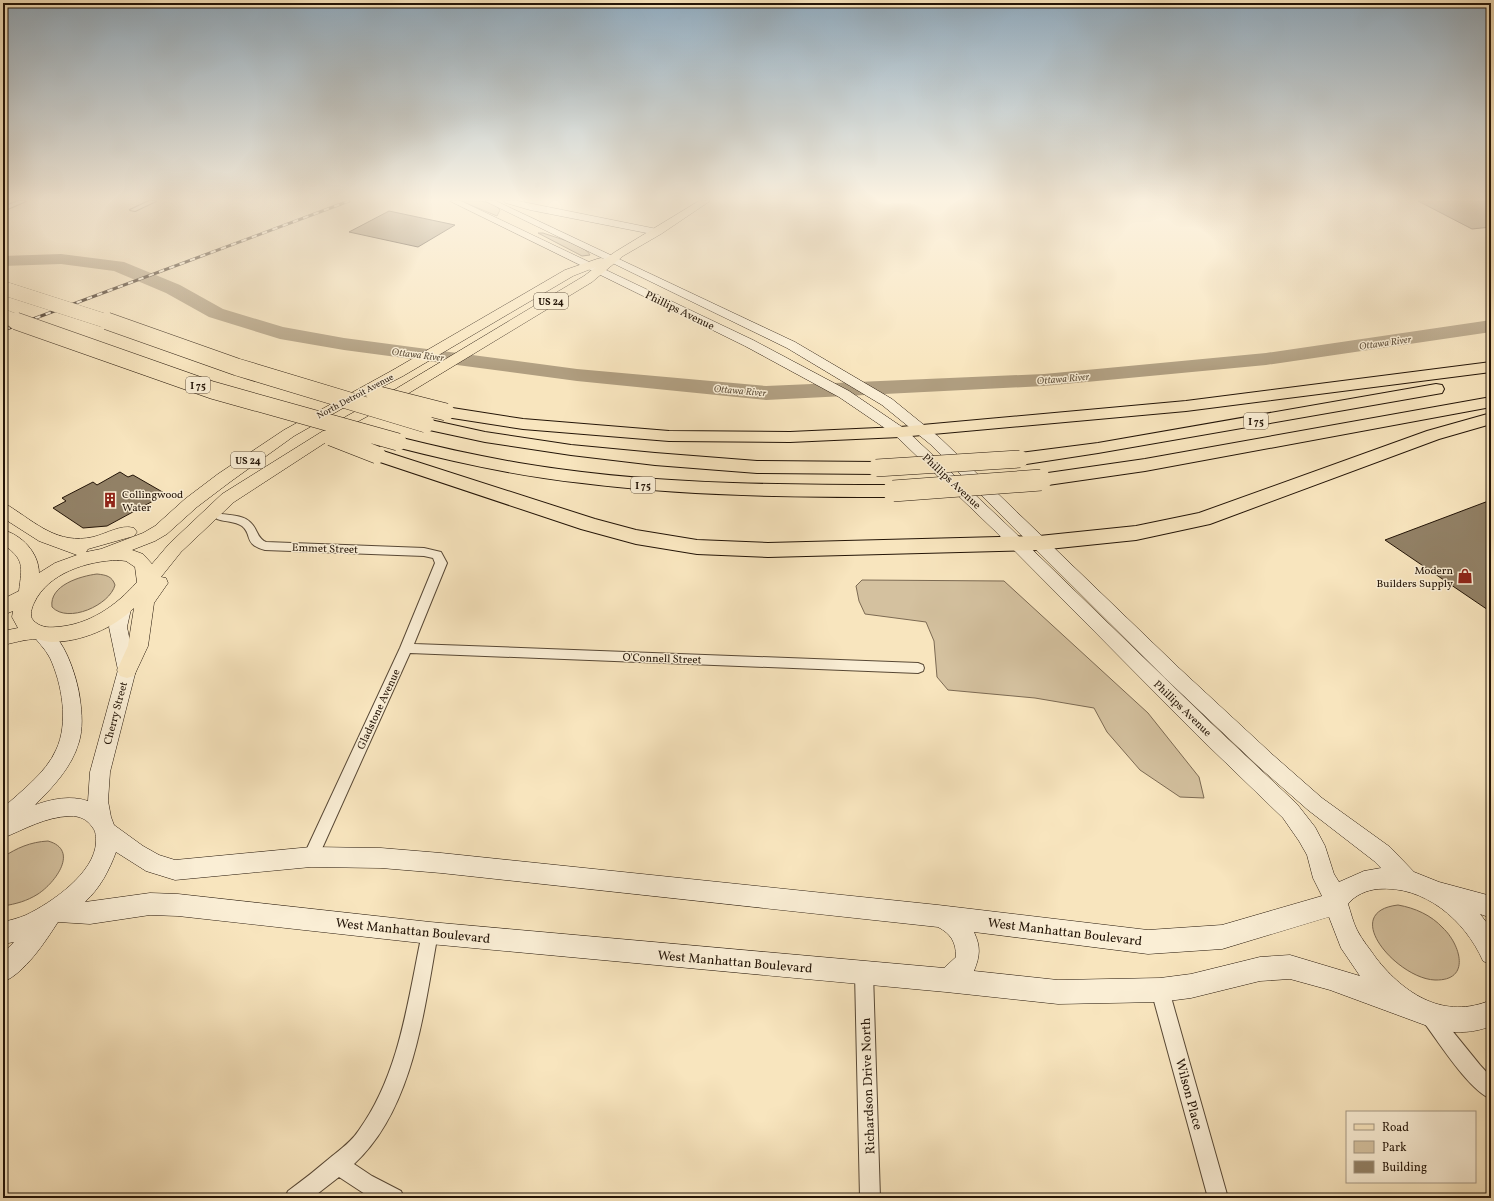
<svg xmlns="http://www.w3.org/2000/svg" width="1494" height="1201" font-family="Vollkorn,serif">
	<rect width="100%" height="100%" fill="#f8e5be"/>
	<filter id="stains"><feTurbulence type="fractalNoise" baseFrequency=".005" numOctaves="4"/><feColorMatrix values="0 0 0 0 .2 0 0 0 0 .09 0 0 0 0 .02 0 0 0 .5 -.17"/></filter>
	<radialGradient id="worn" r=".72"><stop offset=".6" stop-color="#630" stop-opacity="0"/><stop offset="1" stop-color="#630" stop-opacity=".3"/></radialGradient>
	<!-- green -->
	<path fill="#d4c19f" stroke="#7c6a53" d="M 461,201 C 473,201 491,199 500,210 L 497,216 Z
		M 538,233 L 543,233 C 554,237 585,245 590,255 L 582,256 Z
		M 97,574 C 106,575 112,576 115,585 C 110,605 68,624 52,607 C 49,585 81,576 97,574 Z
		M 862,580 L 1004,581 L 1148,713 L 1199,777 L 1204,798 L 1180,797 L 1140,770 L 1107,732 L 1094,708 L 1035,698 L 948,690 L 937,677 L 934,641 L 926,622 L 865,614 L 859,601 L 856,586 Z
		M 48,841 C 80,850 55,883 38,894 C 27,901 16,904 3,906 L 3,857 C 17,848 30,842 48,841 Z
		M 1398,905 C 1415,908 1431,915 1443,928 C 1460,944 1472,981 1435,980 C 1398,979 1338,912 1398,905 Z"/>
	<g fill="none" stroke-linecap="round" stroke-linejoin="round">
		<!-- river -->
		<path fill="#b09e80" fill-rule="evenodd" d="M 61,254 L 124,262 L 180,285 L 223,309 L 283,327 L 344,338 L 577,369 L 766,386 L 1044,374 L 1266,353 L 1491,320 L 1491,332 L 1266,365 L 1044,386 L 766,400 L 577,381 L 344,350 L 280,339 L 209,317 L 166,293 L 114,271 L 61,264 L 3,266 L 3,256 Z"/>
	</g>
	<!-- building -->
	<path fill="#928166" stroke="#231407" d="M 1418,201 L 1491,201 L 1491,227 L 1472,229 Z
		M 389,211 L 455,225 L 418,247 L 349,232 Z
		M 120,472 L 128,477 L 133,475 L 166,494 L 107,526 L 83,528 L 53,508 L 66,501 L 62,498 L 93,482 L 97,485 Z
		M 1491,500 L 1491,612 L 1385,540 Z"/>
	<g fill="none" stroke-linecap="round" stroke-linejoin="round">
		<defs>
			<path id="street" d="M 18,201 L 26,201 L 3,211 L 3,207 Z
				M 149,201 L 156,201 L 135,211 L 130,210 Z
				M 221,514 C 230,515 244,515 251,523 C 258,530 257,538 266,542 L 424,548 L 441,552 L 447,563 L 414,644 L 918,663 L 923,665 L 924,668 L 923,671 L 918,673 L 410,653 L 316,862 L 311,864 L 306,862 L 303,857 L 400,648 L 435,563 L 433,558 L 424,556 L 265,550 C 243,544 253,535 242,526 C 235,521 225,522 217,519 L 216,517 L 217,515 Z
				M 430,925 L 436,927 L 438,933 C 424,1009 414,1109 354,1164 L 372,1176 L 401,1191 L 404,1198 L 371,1198 L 339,1177 L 312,1198 L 285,1198 L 288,1191 C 303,1180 317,1169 331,1157 C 341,1149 352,1141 359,1130 C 400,1073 408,999 422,933 L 424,927 Z
				M 864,964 L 870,967 L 873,973 L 880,1198 L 860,1198 L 855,973 L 858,967 Z
				M 1160,981 L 1166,984 L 1169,990 L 1228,1198 L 1208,1198 L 1151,990 L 1154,984 Z
				M 1431,1009 L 1437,1012 L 1480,1065 L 1491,1077 L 1491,1099 C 1469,1090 1440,1044 1425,1024 L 1422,1018 L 1425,1012 Z"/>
			<path id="secondary" d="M 450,201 L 461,201 L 753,340 L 849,391 L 905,429 L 1004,522 L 1211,723 L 1297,804 L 1315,827 L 1325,846 L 1334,874 L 1339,882 L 1364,871 L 1381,868 L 1374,861 L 1308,810 L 1259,767 L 1165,678 L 930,444 L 882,405 L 787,348 L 485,201 L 496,201 L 795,342 L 892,399 L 940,438 L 1179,668 L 1273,755 L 1322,798 L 1390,847 L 1414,872 L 1439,882 L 1491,896 L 1491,918 L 1480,914 L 1491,928 L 1491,965 L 1483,961 C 1465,920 1424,885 1378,889 C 1367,890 1355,895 1348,904 C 1351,913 1353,922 1357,930 C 1362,940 1370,949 1376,958 C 1405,995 1445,1020 1491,1000 L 1491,1026 C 1474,1033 1459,1033 1441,1031 L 1330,990 L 1290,979 L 1260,981 L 1191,998 L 1160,1002 L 1058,1004 L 946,992 L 430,944 L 178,916 L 150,915 L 90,924 L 58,922 C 45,942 25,973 3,982 L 3,953 L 14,942 L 3,944 L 3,922 C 11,920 19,918 26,915 C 51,903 95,873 96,842 C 96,837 96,832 93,828 C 87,819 80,816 70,816 C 45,817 25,829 3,838 L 3,808 C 21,791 46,773 56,750 C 69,723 62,684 50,658 C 45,648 37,642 32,633 L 35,628 C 61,621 78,680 80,699 C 82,713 83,729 79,742 C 72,767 53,787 35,805 C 51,799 71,795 88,801 L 90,772 L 118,670 L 109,627 L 116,605 L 122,603 L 128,605 L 131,609 L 127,627 L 136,670 L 110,772 L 108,801 L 111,817 L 114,825 L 143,846 L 159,855 L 175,860 L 311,847 L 381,848 L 441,853 L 938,905 L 1148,930 L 1222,925 L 1322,896 L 1313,878 L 1307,855 L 1299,841 L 1283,818 L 1197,735 L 994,530 L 895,435 L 839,397 L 745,346 ZM 116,852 L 146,871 L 175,880 L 311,867 L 381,868 L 441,873 L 938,927 C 951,934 956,942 956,957 L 944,968 L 430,922 L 178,894 L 150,893 L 85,902 C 100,888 109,871 116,852 ZM 1329,917 L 1341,948 L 1360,976 L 1290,955 L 1260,957 L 1191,974 L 1160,978 L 1058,980 L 974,971 C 980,956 981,947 974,932 L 1148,954 L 1222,949 Z
				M 504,201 L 518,201 L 657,229 L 662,232 L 657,235 L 530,210 L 506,203 Z"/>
			<path id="primary" d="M 699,201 L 710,201 L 661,234 L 623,256 L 592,282 L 404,396 L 357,422 L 234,502 L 181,552 L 161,577 L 166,578 L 168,583 L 154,603 L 148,646 L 134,676 L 127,678 L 120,676 L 117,670 L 128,646 L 134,608 C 114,628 81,642 52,642 C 47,642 42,640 37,639 C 26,639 13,643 3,645 L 3,631 L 18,628 L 12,617 L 13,611 L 3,615 L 3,599 L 19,591 C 22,566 25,560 3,544 L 3,530 C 22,535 39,553 39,573 L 55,563 L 77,555 L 39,541 L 3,518 L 3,505 L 9,506 C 36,523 58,545 93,537 C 106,534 121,524 134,528 L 137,532 L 134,536 L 88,549 L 86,552 L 101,549 L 143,533 L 155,526 L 185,499 L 218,474 L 284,430 L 393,370 L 565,270 L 597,259 L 601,258 L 605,259 L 615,252 ZM 596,267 L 584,276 L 394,390 L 347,416 L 222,494 L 169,544 L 152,564 L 143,554 L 132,550 L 155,541 L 167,534 L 197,507 L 230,482 L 294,436 L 366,395 L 403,376 L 573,276 ZM 118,560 L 126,561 L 135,567 L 137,582 C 116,606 89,625 56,627 C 48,628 39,627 33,620 C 29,616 32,607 34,603 C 48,573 87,561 118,560 Z"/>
			<path id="highway" d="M 1491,362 L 1491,372 L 1186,411 L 900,437 L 790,442 L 669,441 L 523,429 L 446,417 L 440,416 L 437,412 L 440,408 L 446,407 L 523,419 L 669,431 L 790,432 L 900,427 L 1186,401 Z
				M 1436,384 L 1442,385 L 1444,389 L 1442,393 L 1098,453 L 1020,465 L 1013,463 L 1011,459 L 1013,455 L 1020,453 L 1098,443 Z
				M 1491,397 L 1491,407 L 1145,471 L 1041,486 L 1034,484 L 1032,480 L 1034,476 L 1041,474 L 1145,459 Z
				M 1491,413 L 1491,424 L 1439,439 L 1210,524 L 1136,540 L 1039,550 L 768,557 L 697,554 L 636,544 L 581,529 L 371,459 L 368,455 L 371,451 L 377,450 L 383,451 L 595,519 L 636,530 L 697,540 L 768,543 L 1039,536 L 1136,526 L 1199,513 L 1427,431 Z
				M 426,419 L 485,432 L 571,445 L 655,453 L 757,461 L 876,462 L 883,464 L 885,468 L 883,472 L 876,474 L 757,473 L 655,465 L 571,455 L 485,442 L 420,428 L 417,424 L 420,420 Z
				M 398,437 C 438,447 478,456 519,463 C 642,484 768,485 893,485 L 900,487 L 903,491 L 900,495 L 893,497 C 789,497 685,496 582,483 C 517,476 454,462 392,446 L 389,442 L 392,438 Z"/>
		</defs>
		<!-- street casing -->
		<use href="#street" stroke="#584835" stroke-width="2"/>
		<!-- secondary casing -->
		<use href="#secondary" stroke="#231407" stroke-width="1"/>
		<!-- primary casing -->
		<use href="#primary" stroke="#231407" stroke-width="1"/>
		<!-- highway casing -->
		<use href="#highway" stroke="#231407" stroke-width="2"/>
		<!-- street -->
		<use href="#street" fill="#faeed5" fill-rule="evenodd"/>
		<!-- secondary -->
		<use href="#secondary" fill="#faeed5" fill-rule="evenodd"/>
		<!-- primary -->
		<use href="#primary" fill="#f8e5be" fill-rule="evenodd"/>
		<!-- highway -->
		<use href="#highway" fill="#f8e5be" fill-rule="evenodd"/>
		<defs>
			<path id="rail-far1" d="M 25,322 L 349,201"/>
			<path id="rail" d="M 3,330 L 28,321"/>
		</defs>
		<!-- rail-far1 casing -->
		<use href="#rail-far1" stroke="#231407" stroke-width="3"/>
		<!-- rail casing -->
		<use href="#rail" stroke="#231407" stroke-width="3.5"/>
		<!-- rail-far1 -->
		<use href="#rail-far1" stroke="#faeed5" stroke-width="2" stroke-dasharray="5.5" stroke-linecap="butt"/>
		<!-- rail -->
		<use href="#rail" stroke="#faeed5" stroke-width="2.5" stroke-dasharray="7" stroke-linecap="butt"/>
		<defs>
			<path id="highway-bridge-far2" d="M 3,288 L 109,322
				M 3,316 L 19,322"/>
			<path id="highway-bridge-far1" d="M 16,321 L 212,390 L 398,442
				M 107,321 L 237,367 L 426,424
				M 375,394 L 446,412
				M 331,437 L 377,455
				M 876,468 L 1020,459"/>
			<path id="highway-bridge" d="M 893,491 L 1041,480"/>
		</defs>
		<!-- highway-bridge-far2 casing -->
		<use href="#highway-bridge-far2" stroke="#231407" stroke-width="14" stroke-linecap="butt"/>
		<!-- highway-bridge-far1 casing -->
		<use href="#highway-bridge-far1" stroke="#231407" stroke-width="18" stroke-linecap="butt"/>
		<!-- highway-bridge casing -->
		<use href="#highway-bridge" stroke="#231407" stroke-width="22" stroke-linecap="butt"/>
		<!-- highway-bridge-far2 -->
		<use href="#highway-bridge-far2" stroke="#f8e5be" stroke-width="14"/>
		<!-- highway-bridge-far1 -->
		<use href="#highway-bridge-far1" stroke="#f8e5be" stroke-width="17"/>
		<!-- highway-bridge -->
		<use href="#highway-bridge" stroke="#f8e5be" stroke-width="21"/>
	</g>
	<!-- sky -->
	<linearGradient id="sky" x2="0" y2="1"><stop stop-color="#91abbe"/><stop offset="0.54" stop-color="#fcf3e2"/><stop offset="1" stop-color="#fcf3e2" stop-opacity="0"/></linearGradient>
	<rect width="1494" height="369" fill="url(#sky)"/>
	<!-- icons -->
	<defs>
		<symbol id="building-bare" viewBox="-9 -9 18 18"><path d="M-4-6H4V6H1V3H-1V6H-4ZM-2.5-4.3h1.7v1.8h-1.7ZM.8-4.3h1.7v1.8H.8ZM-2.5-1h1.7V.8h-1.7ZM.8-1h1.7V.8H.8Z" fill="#8f2418" stroke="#faeed5" stroke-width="2.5" paint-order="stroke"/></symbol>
		<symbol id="shop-bare" viewBox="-9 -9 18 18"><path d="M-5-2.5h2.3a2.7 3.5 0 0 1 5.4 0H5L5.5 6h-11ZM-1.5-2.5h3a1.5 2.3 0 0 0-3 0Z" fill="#8f2418" stroke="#faeed5" stroke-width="2.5" paint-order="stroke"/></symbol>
	</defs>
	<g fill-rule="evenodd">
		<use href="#building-bare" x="99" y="489" width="22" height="22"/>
		<use href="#shop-bare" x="1454" y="565" width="22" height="22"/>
	</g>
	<g text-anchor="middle" stroke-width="3" stroke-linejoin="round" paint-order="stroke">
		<!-- far-street labels -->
		<g font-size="9" fill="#231407" stroke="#faeed5">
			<text transform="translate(355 396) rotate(-28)" y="3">North Detroit Avenue</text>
		</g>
		<!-- shield labels -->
		<g fill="#faeed5" stroke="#645545" stroke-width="1">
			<rect x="534" y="293" width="34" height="16" rx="3"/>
			<rect x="186" y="377" width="24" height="16" rx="3"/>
			<rect x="1244" y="413" width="24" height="16" rx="3"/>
			<rect x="231" y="452" width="34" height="16" rx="3"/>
			<rect x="631" y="477" width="24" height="16" rx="3"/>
		</g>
		<g font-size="10" font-weight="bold" fill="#231407">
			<text x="551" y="305">US 24</text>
			<text x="198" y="389">I 75</text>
			<text x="1256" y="425">I 75</text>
			<text x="248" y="464">US 24</text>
			<text x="643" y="489">I 75</text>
		</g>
		<!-- far-water labels -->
		<g font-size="10" font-style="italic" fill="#62523d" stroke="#faeed5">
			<text transform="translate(1385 342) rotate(-8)" y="4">Ottawa River</text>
			<text transform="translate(418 354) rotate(7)" y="4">Ottawa River</text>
			<text transform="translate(1063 378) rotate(-5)" y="4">Ottawa River</text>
			<text transform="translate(740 390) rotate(5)" y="4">Ottawa River</text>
		</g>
		<!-- street labels -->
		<g font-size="11" fill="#231407" stroke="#faeed5">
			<text transform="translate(680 310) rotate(26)" y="4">Phillips Avenue</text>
			<text transform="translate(952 481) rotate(43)" y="4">Phillips Avenue</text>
			<text transform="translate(325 548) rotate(2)" y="4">Emmet Street</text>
			<text transform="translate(662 658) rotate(2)" y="4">O'Connell Street</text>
			<text transform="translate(1183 708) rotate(44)" y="4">Phillips Avenue</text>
			<text transform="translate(378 709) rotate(-65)" y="4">Gladstone Avenue</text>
			<text transform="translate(115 713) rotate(-75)" y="4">Cherry Street</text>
		</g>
		<!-- poi labels -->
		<g font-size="11" fill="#231407" stroke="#faeed5" text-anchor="start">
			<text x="122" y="498">Collingwood<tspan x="122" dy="13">Water</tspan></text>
			<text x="1453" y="574" text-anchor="end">Modern<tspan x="1453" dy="13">Builders Supply</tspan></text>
		</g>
		<!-- near-street labels -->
		<g font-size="13" fill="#231407" stroke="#faeed5">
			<text transform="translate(413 930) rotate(6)" y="5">West Manhattan Boulevard</text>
			<text transform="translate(1065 931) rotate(7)" y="5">West Manhattan Boulevard</text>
			<text transform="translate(735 961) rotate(5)" y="5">West Manhattan Boulevard</text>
			<text transform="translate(867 1086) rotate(-92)" y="5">Richardson Drive North</text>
			<text transform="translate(1190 1094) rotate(75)" y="5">Wilson Place</text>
		</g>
	</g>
	<!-- margin -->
	<rect width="1494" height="1201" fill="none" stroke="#f8e5be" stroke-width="16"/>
	<rect x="4" y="4" width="1486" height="1193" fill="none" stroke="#231407" stroke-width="2"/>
	<rect x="8" y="8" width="1478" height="1185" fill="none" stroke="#231407"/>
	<!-- legend -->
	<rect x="1346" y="1111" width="130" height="72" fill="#faeed5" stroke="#a49783"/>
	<rect x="1354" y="1124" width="20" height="6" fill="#f8e5be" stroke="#a49783"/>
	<text x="1382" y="1131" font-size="12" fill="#231407">Road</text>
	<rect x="1354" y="1141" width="20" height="12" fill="#d4c19f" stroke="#a49783"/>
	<text x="1382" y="1151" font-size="12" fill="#231407">Park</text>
	<rect x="1354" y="1161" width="20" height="12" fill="#928166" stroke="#a49783"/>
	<text x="1382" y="1171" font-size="12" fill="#231407">Building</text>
	<rect width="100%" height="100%" filter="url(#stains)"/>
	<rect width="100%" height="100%" fill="url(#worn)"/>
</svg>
